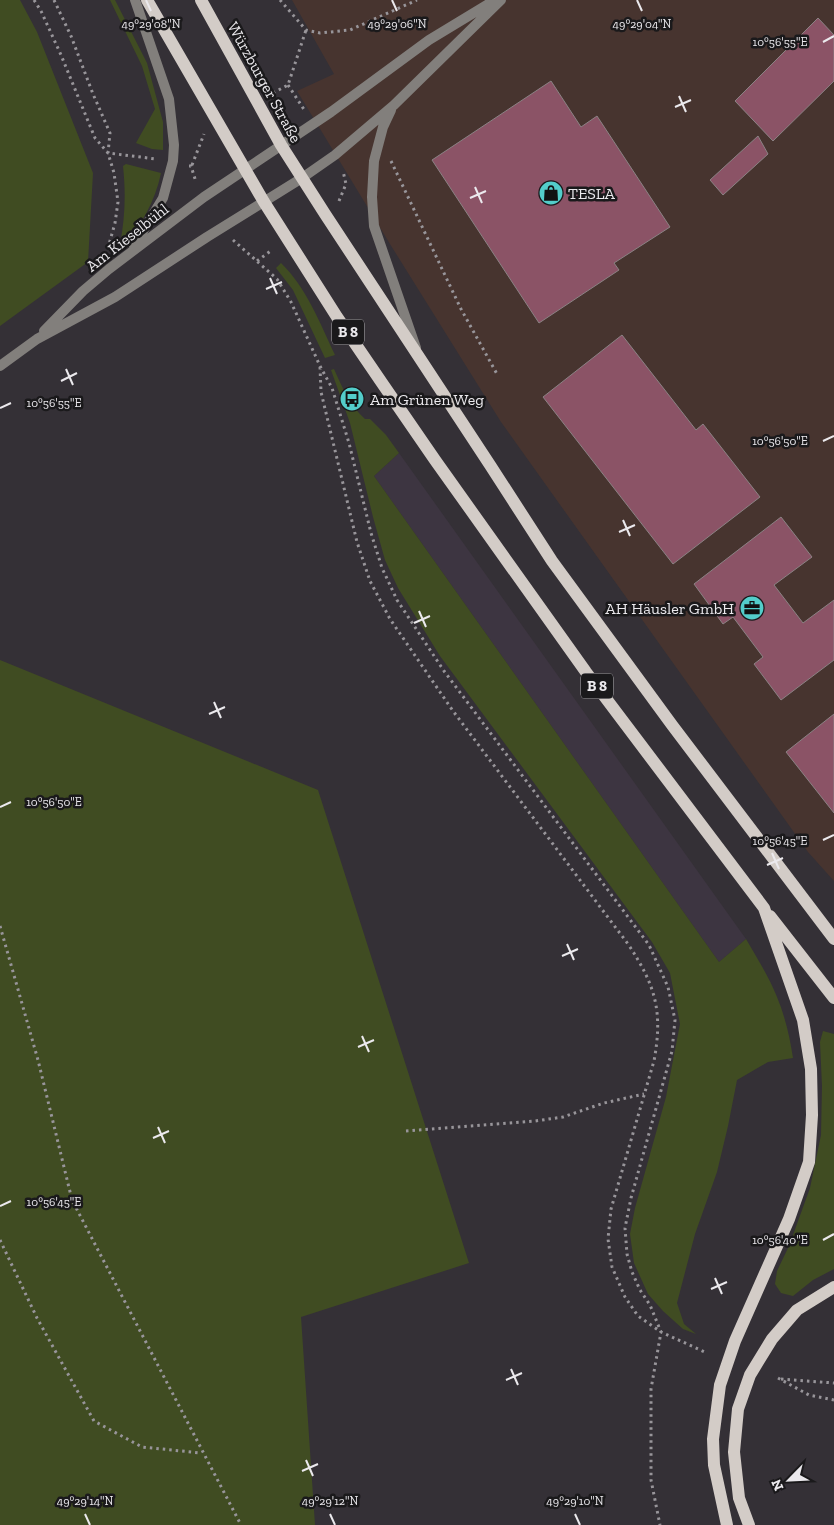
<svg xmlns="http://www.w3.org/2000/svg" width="834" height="1525" font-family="'Zilla Slab',serif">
	<rect width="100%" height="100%" fill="#343036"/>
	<!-- commercial -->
	<path fill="#47342f" d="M 292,0 L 834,0 L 834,881 L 808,852 L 501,422 L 390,244 L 297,91 L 334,74 Z"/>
	<!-- built -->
	<path fill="#3d3541" d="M 399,453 L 746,939 L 719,962 L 374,476 Z"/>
	<!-- green -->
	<path fill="#404c22" d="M 0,0 L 20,0 L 37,32 L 93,173 L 88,262 L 0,326 Z
		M 110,0 L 115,0 L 147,63 L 163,122 L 163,150 L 152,149 L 136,143 L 155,109 L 142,66 Z
		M 126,164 L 161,173 C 155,202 141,226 121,248 L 120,245 C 125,217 126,194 123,166 Z
		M 281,263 C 306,287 320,323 335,355 L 325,358 L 293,290 L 276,268 Z
		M 334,369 C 342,387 350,406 365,419 L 370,419 L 386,435 L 399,453 L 374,476 L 719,962 L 746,939 C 757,958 769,977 777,997 C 785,1016 790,1038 793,1058 L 768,1062 L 737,1080 L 728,1126 L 717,1172 L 695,1234 L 677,1303 L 684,1324 L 696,1334 L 683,1329 L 663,1311 L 648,1294 L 634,1263 L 630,1234 L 635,1208 L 666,1097 L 680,1024 L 670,973 L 652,942 L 440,656 L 398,588 L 385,560 L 373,517 L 350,423 L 331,370 Z
		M 0,660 L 318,790 L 469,1263 L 301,1317 L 315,1525 L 0,1525 Z
		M 823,1031 L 834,1034 L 834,1269 L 813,1280 L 793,1296 L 781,1293 L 775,1284 L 777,1271 L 789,1246 L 810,1188 L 821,1135 L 822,1086 L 820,1042 Z"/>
	<!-- building -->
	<path fill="#8b5366" stroke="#8b8284" d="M 818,18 L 834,35 L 834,81 L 773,141 L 735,101 Z
		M 551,81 L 581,127 L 597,116 L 670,227 L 614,263 L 619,270 L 539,323 L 432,160 Z
		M 758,136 L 768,154 L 723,195 L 710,180 Z
		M 622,335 L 696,430 L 703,424 L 760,497 L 673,564 L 543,397 Z
		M 781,517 L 812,557 L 774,585 L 803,623 L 834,600 L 834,660 L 781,700 L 754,664 L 763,657 L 733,617 L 723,624 L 694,584 Z
		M 834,714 L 834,813 L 786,752 Z"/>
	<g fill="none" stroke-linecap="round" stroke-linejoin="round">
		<!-- path -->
		<path stroke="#98959a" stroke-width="3" stroke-dasharray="2.5 4" stroke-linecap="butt" d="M 34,0 L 41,11 L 61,55 L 95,138 L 108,153 L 156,159
			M 54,0 L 71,36 L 93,94 L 110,133 L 108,153 L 114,173 L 118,202 L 115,223 L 108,248
			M 280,0 L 306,30 L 320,33 L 350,30 L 417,0
			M 288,85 L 305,111
			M 273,93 L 288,85 L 306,30
			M 391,161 L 461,309 L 497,374
			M 192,165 L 204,134
			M 189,166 L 191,166 L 196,182
			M 339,201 L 346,184 L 343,171
			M 233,240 L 277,279 L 291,302 L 320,366 L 332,388 L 349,443 L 371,533 L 382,568 L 397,600 L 444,671 L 649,945 L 668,987 L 675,1020 L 672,1051 L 631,1198 L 625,1228 L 627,1254 L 632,1272 L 640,1290 L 650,1305 L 661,1332 L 651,1389 L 651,1480 L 660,1525
			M 257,261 L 272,250
			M 320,367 L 321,392 L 357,542 L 370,581 L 390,619 L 453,711 L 628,944 C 656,986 663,1012 654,1061 L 611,1209 L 608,1239 L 612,1267 L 625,1297 L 638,1316 L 661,1332 L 707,1353
			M 0,926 L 38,1060 L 72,1200 L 241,1525
			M 406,1131 L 535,1121 L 563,1117 L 604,1103 L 644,1094
			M 0,1240 L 37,1318 L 94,1421 L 142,1447 L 201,1453
			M 778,1378 L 809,1395 L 834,1400
			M 781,1379 L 834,1383"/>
		<!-- minor -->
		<path stroke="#827f7c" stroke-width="10" d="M 391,110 L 383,127 L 374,161 L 372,197 L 374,226 L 416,348
			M 134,246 L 163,198 L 173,161 L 174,145 L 169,99 L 135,0
			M 44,331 L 83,291 L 109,269 L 204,197 L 331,112 L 429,40 L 495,0
			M 0,366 L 37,339 L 115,297 L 207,237 L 302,178 L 335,155 L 394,105 L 501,0"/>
		<!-- primary -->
		<path stroke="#d3ccc7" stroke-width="12" d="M 147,0 L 264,202 L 337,317 L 382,383 L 435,460 L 586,672 L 764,908 L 803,1020 L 811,1069 L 812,1115 L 809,1162 L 789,1219 L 735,1341 L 720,1385 L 713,1439 L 714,1465 L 727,1525
			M 201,0 L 281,145 L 325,214 L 490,465 L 552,561 L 672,725 L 834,939
			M 770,916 L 834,998
			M 749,1525 L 739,1498 L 734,1452 L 738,1409 L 750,1375 L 772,1339 L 797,1310 L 834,1287"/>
	</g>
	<!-- ticks -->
	<path fill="none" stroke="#ebe9ed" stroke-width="2" d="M 146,0 L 151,11M 392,0 L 397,11M 637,0 L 642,11M 823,42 L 834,36M 679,96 L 686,112M 675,107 L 691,100M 475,187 L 482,203M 470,198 L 486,191M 270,278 L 277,294M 266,289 L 282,282M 66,369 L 73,385M 61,381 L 77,373M 0,408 L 11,403M 823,441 L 834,436M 623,520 L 630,536M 619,532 L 635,525M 419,611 L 426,627M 414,623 L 430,616M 214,702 L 221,718M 209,714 L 225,707M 0,807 L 11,802M 823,840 L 834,835M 772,853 L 779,869M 767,865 L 783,858M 567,944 L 574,960M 562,956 L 578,949M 362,1036 L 369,1052M 358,1047 L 374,1040M 158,1127 L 165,1143M 153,1138 L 169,1131M 0,1206 L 11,1201M 823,1240 L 834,1234M 715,1278 L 722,1294M 711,1289 L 727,1282M 511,1369 L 518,1385M 506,1380 L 522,1373M 306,1460 L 313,1476M 302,1471 L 318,1464M 85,1514 L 90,1525M 330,1514 L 335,1525M 575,1514 L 580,1525"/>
	<!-- icons -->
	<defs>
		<symbol id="shop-disc" viewBox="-11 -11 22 22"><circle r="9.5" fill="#53cdca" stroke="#1a191b"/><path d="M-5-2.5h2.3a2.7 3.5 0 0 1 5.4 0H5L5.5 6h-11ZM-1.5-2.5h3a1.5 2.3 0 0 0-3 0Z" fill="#111"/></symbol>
		<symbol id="bus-disc" viewBox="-11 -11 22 22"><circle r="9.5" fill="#53cdca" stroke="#1a191b"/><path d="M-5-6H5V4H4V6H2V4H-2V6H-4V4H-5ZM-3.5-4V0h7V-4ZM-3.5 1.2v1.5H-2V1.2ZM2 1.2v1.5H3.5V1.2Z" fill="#111"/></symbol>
		<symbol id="office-disc" viewBox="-11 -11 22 22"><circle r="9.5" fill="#53cdca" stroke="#1a191b"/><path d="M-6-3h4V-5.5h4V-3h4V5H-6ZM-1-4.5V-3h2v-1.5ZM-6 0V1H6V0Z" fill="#111"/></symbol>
	</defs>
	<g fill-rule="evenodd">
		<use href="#shop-disc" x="537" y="179" width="28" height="28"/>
		<use href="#bus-disc" x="338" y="385" width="28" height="28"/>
		<use href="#office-disc" x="738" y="594" width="28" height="28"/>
	</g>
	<g text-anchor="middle" stroke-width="5" stroke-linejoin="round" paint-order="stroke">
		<!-- shield labels -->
		<g fill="#1a191b" stroke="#acabae" stroke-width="1">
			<rect x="332" y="319.5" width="32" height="25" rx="4"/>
			<rect x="581" y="673.5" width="32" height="25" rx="4"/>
		</g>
		<g font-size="15" font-weight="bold" fill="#ebe9ed">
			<text x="348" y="337">B 8</text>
			<text x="597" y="691">B 8</text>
		</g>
		<!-- street labels -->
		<g font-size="16" fill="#ebe9ed" stroke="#1a191b">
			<text transform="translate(265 82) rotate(61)" y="6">Würzburger Straße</text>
			<text transform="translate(127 237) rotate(-38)" y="6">Am Kieselbühl</text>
		</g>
		<!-- poi labels -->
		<g font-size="16" fill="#ebe9ed" stroke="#1a191b" text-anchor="start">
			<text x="568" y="199">TESLA</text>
			<text x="370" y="405">Am Grünen Weg</text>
			<text x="734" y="614" text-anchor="end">AH Häusler GmbH</text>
		</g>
	</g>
	<g font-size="12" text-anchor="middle" fill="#ebe9ed" stroke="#1a191b" stroke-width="5" stroke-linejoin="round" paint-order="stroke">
		<text x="151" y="28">49°29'08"N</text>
		<text x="397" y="28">49°29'06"N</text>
		<text x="642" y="28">49°29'04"N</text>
		<text x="780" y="46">10°56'55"E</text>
		<text x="54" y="407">10°56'55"E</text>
		<text x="780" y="445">10°56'50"E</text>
		<text x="54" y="806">10°56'50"E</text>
		<text x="780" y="845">10°56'45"E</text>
		<text x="54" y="1206">10°56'45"E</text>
		<text x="780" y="1244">10°56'40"E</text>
		<text x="85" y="1505">49°29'14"N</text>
		<text x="330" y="1505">49°29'12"N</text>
		<text x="575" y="1505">49°29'10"N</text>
	</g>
	<!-- north arrow -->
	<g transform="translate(789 1480) rotate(246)" stroke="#1a191b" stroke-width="4" paint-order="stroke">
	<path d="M0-4L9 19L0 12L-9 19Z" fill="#ebe9ed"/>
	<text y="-8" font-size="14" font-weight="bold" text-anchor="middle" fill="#ebe9ed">N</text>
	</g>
</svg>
